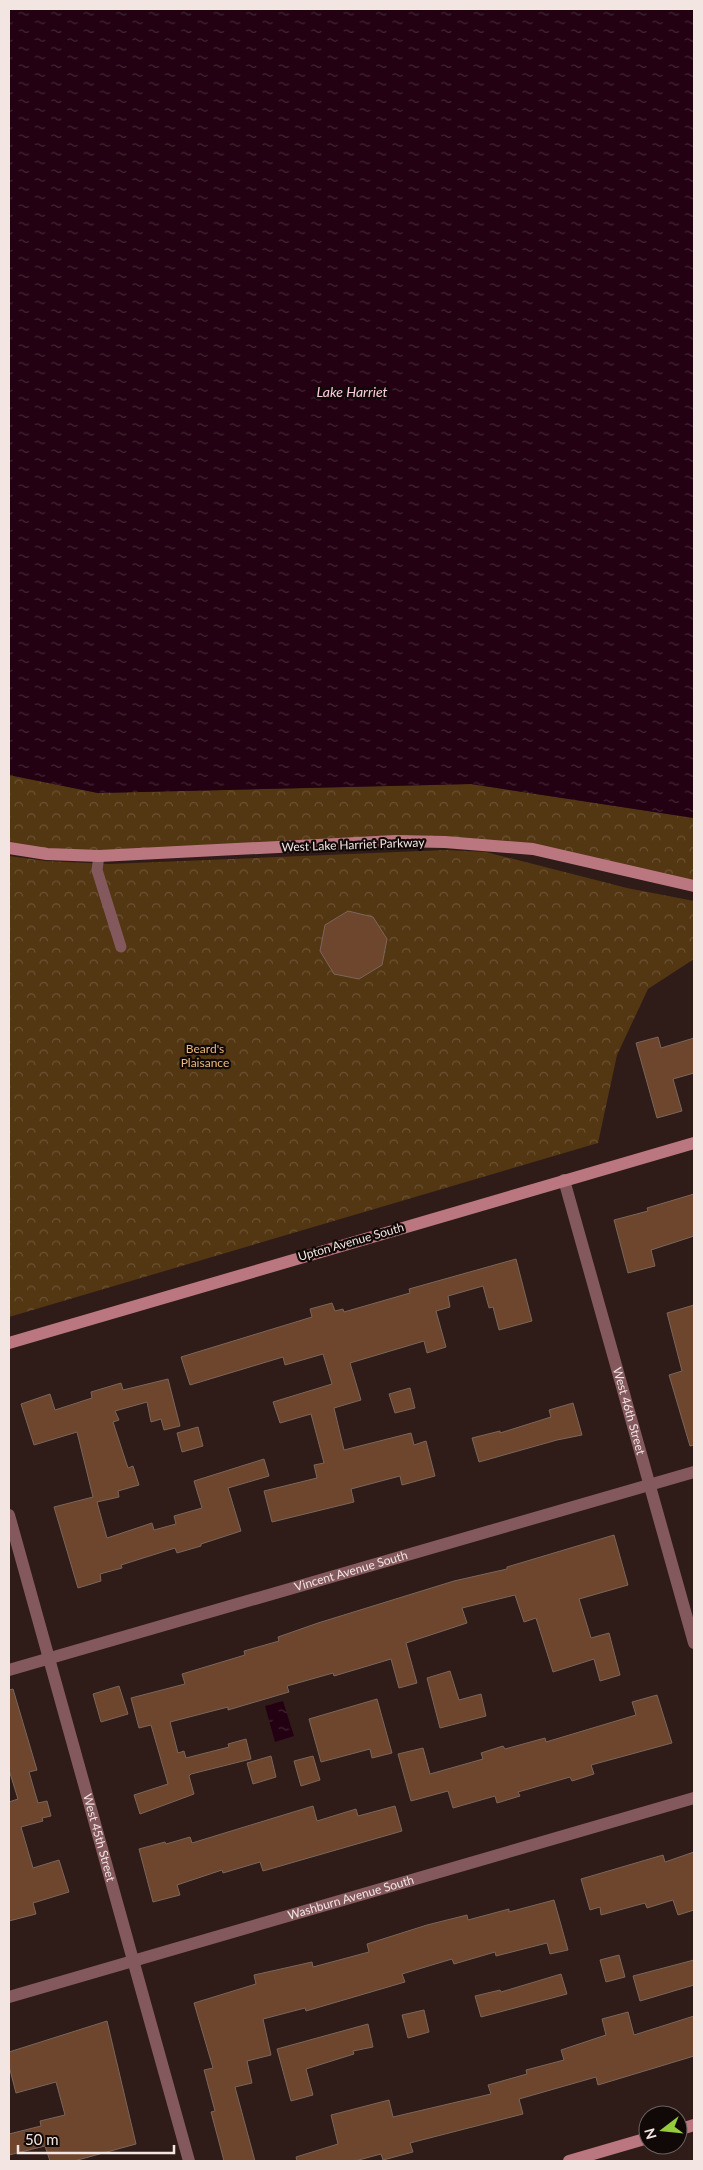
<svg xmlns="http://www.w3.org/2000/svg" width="703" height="2170" font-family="Lato,sans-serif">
	<defs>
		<pattern id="park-crowns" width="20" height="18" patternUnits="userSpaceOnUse" patternTransform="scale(1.25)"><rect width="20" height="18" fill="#533612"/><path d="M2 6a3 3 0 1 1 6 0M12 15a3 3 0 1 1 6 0" fill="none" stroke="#6c5334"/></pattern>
		<pattern id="water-ripples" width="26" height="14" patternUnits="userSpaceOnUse" patternTransform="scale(1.25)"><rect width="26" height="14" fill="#230112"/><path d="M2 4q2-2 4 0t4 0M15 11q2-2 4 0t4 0" fill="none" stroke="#432634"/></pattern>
	</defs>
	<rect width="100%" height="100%" fill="#2f1c18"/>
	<!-- park -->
	<path fill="url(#park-crowns)" d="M 9,775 L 98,793 L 471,784 L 694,818 L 694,886 L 486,844 L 172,854 L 9,848 Z
		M 446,850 L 486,852 L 627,888 L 694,901 L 694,959 L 648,989 L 617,1055 L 598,1143 L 9,1317 L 9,856 L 46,861 L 109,864 Z"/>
	<!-- water -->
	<path fill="url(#water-ripples)" d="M 9,9 L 694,9 L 694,818 L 471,784 L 98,793 L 9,775 Z
		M 283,1701 L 294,1736 L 275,1742 L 265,1706 Z"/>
	<!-- building -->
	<path fill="#6e452d" stroke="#7a665b" d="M 348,911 L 373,917 L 387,939 L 382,965 L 359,979 L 334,974 L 320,951 L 325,925 Z
		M 658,1037 L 661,1048 L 694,1038 L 694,1073 L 673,1079 L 682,1111 L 657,1118 L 636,1043 Z
		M 694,1194 L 694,1236 L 651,1250 L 655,1266 L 628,1273 L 614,1220 L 648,1211 L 647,1208 Z
		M 516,1259 L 532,1321 L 499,1330 L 493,1307 L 489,1308 L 483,1286 L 448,1296 L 450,1307 L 436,1311 L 446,1347 L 427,1353 L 424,1341 L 350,1363 L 361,1400 L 334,1408 L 344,1450 L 411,1433 L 414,1445 L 426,1441 L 435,1476 L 402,1485 L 400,1476 L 351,1489 L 354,1502 L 272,1522 L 264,1491 L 317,1478 L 314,1465 L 324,1463 L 311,1414 L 280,1423 L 273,1402 L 332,1384 L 323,1354 L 285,1365 L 283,1357 L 190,1385 L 181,1357 L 312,1317 L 310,1309 L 332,1303 L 335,1311 L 343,1309 L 344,1312 L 410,1293 L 409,1289 Z
		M 694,1305 L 694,1445 L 690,1446 L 669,1375 L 682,1371 L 667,1313 Z
		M 168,1379 L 180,1426 L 164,1430 L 161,1419 L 151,1422 L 147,1402 L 115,1411 L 119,1420 L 113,1422 L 128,1468 L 133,1466 L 139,1485 L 118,1491 L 119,1497 L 97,1502 L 107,1538 L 152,1523 L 154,1530 L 176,1524 L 174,1516 L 202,1508 L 194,1481 L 264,1459 L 269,1476 L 228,1488 L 241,1531 L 201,1544 L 201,1546 L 177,1553 L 175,1548 L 121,1565 L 122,1568 L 100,1574 L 101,1581 L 78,1588 L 54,1507 L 93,1497 L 77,1432 L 34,1445 L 21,1404 L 50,1394 L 55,1410 L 92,1398 L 91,1392 L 121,1383 L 123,1390 Z
		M 410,1388 L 415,1408 L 395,1413 L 389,1394 Z
		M 573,1403 L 582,1435 L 557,1440 L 479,1462 L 472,1438 L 500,1431 L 500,1433 L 551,1417 L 549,1410 Z
		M 198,1427 L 203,1446 L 182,1452 L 177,1433 Z
		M 614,1535 L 628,1585 L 579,1599 L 591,1638 L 609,1633 L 620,1675 L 600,1681 L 594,1659 L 553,1672 L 536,1618 L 524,1622 L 515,1595 L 462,1608 L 467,1623 L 406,1643 L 417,1683 L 399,1688 L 391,1659 L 334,1676 L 333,1673 L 287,1686 L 289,1692 L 228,1710 L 228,1707 L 170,1722 L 178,1753 L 184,1751 L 186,1758 L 229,1747 L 228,1744 L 246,1739 L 251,1759 L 191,1774 L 189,1776 L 194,1794 L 140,1814 L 134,1795 L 168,1784 L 151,1725 L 139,1728 L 131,1698 L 185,1684 L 182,1674 L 245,1655 L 244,1651 L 279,1641 L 278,1637 L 318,1623 L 454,1581 L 507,1569 L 507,1567 Z
		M 450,1671 L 459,1700 L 481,1694 L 486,1716 L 440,1728 L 427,1678 Z
		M 119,1686 L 128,1714 L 101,1722 L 93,1694 Z
		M 13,1689 L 37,1770 L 29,1772 L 38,1803 L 47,1801 L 51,1816 L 42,1818 L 43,1821 L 21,1827 L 33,1868 L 59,1860 L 69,1892 L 33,1903 L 36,1914 L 9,1921 L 9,1802 L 18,1799 L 9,1770 L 9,1690 Z
		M 657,1695 L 672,1743 L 591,1765 L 594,1774 L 572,1781 L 570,1777 L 518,1792 L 520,1796 L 497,1803 L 495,1796 L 453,1808 L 448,1791 L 411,1801 L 398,1754 L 423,1748 L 430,1774 L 483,1759 L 481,1753 L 503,1746 L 505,1749 L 545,1738 L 546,1742 L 636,1715 L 632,1702 Z
		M 377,1699 L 392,1753 L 372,1758 L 370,1749 L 321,1762 L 309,1719 Z
		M 271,1756 L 276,1777 L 253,1784 L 247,1763 Z
		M 313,1756 L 320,1780 L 301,1786 L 294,1761 Z
		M 313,1806 L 317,1821 L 356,1809 L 358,1816 L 395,1806 L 402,1831 L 263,1871 L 260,1862 L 223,1873 L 222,1870 L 177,1885 L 180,1895 L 153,1902 L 139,1849 L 165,1842 L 166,1844 L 190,1837 L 192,1843 Z
		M 694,1852 L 694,1910 L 678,1915 L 673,1900 L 647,1908 L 645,1903 L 601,1915 L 600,1907 L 590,1910 L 581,1879 L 663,1855 L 665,1862 Z
		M 554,1900 L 568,1950 L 550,1954 L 547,1943 L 496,1956 L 495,1952 L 454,1964 L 452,1959 L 402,1974 L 405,1982 L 306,2011 L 305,2008 L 263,2019 L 271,2055 L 247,2061 L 252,2083 L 235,2087 L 255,2161 L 224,2161 L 211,2112 L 215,2111 L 204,2070 L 213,2068 L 194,2003 L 256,1984 L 254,1975 L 312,1962 L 313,1967 L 369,1952 L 367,1944 L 427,1925 L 467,1915 L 468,1920 L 509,1909 L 509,1912 Z
		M 619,1955 L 625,1977 L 606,1982 L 600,1960 Z
		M 694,1960 L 694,1985 L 640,2001 L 633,1976 Z
		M 561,1974 L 567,1994 L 481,2017 L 475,1996 L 500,1990 L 501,1992 Z
		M 424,2010 L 429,2032 L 408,2038 L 402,2015 Z
		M 628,2012 L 634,2035 L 694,2016 L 694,2056 L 598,2085 L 596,2077 L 519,2099 L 523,2114 L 410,2143 L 413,2152 L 383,2160 L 381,2154 L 355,2161 L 297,2161 L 296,2157 L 338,2144 L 331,2115 L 389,2100 L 393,2117 L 491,2094 L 488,2085 L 527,2074 L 526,2070 L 564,2060 L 561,2050 L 606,2035 L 602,2019 Z
		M 107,2021 L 136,2144 L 74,2161 L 50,2161 L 45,2146 L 9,2155 L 9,2134 L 41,2126 L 40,2121 L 65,2115 L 56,2082 L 16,2093 L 9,2066 L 9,2052 Z
		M 368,2024 L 373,2047 L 353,2051 L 354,2054 L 306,2069 L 313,2095 L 291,2101 L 277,2049 Z"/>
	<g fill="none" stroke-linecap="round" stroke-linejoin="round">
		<!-- lane -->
		<path stroke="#83595e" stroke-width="11" d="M 99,856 L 97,870 L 121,947"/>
		<!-- street -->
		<g stroke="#83595e" stroke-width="12">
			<path id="s1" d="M 564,1180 L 694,1643"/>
			<path id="s2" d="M 9,1515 L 189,2161"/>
			<path id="s3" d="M 9,1670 L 694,1472"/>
			<path id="s4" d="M 9,1997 L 694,1798"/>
		</g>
		<!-- secondary -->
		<path stroke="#bb7780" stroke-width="12" d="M 9,848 L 47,854 L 99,856 L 396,841 L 445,842 L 533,849 L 694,886
			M 9,1343 L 694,1143
			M 678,2130 L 694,2125
			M 569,2161 L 648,2138"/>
	</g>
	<g text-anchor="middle" stroke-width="4.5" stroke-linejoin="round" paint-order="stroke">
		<!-- street labels -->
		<g font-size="12" fill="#f3e5e2" stroke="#110907">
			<text transform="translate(353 845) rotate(-2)" y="4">West Lake Harriet Parkway</text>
			<text transform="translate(351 1242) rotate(-16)" y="4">Upton Avenue South</text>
			<text dy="4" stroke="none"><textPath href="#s1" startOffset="240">West 46th Street</textPath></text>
			<text dy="4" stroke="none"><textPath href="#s3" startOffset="356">Vincent Avenue South</textPath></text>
			<text dy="4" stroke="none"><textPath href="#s2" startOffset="335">West 45th Street</textPath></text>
			<text dy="4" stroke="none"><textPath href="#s4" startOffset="356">Washburn Avenue South</textPath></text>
		</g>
		<!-- park labels -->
		<g font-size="12" fill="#ecb87d" stroke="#110907">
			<text x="205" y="1053">Beard's<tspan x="205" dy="14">Plaisance</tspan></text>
		</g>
		<!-- water labels -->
		<g font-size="14" font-style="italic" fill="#fbccdf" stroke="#110907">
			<text x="352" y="397">Lake Harriet</text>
		</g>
	</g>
	<!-- border -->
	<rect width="703" height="2170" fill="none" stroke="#f3e5e2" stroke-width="20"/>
	<!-- north arrow -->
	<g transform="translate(663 2130) rotate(254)"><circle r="24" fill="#110907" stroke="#6b615f"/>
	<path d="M0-4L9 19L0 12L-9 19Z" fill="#95cc3b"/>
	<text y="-8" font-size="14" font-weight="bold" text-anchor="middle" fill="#f3e5e2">N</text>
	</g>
	<!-- scale -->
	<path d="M18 2145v8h156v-8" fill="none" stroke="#f3e5e2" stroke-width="2.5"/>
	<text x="25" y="2145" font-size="15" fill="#f3e5e2" stroke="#110907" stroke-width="4" paint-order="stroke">50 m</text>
</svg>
